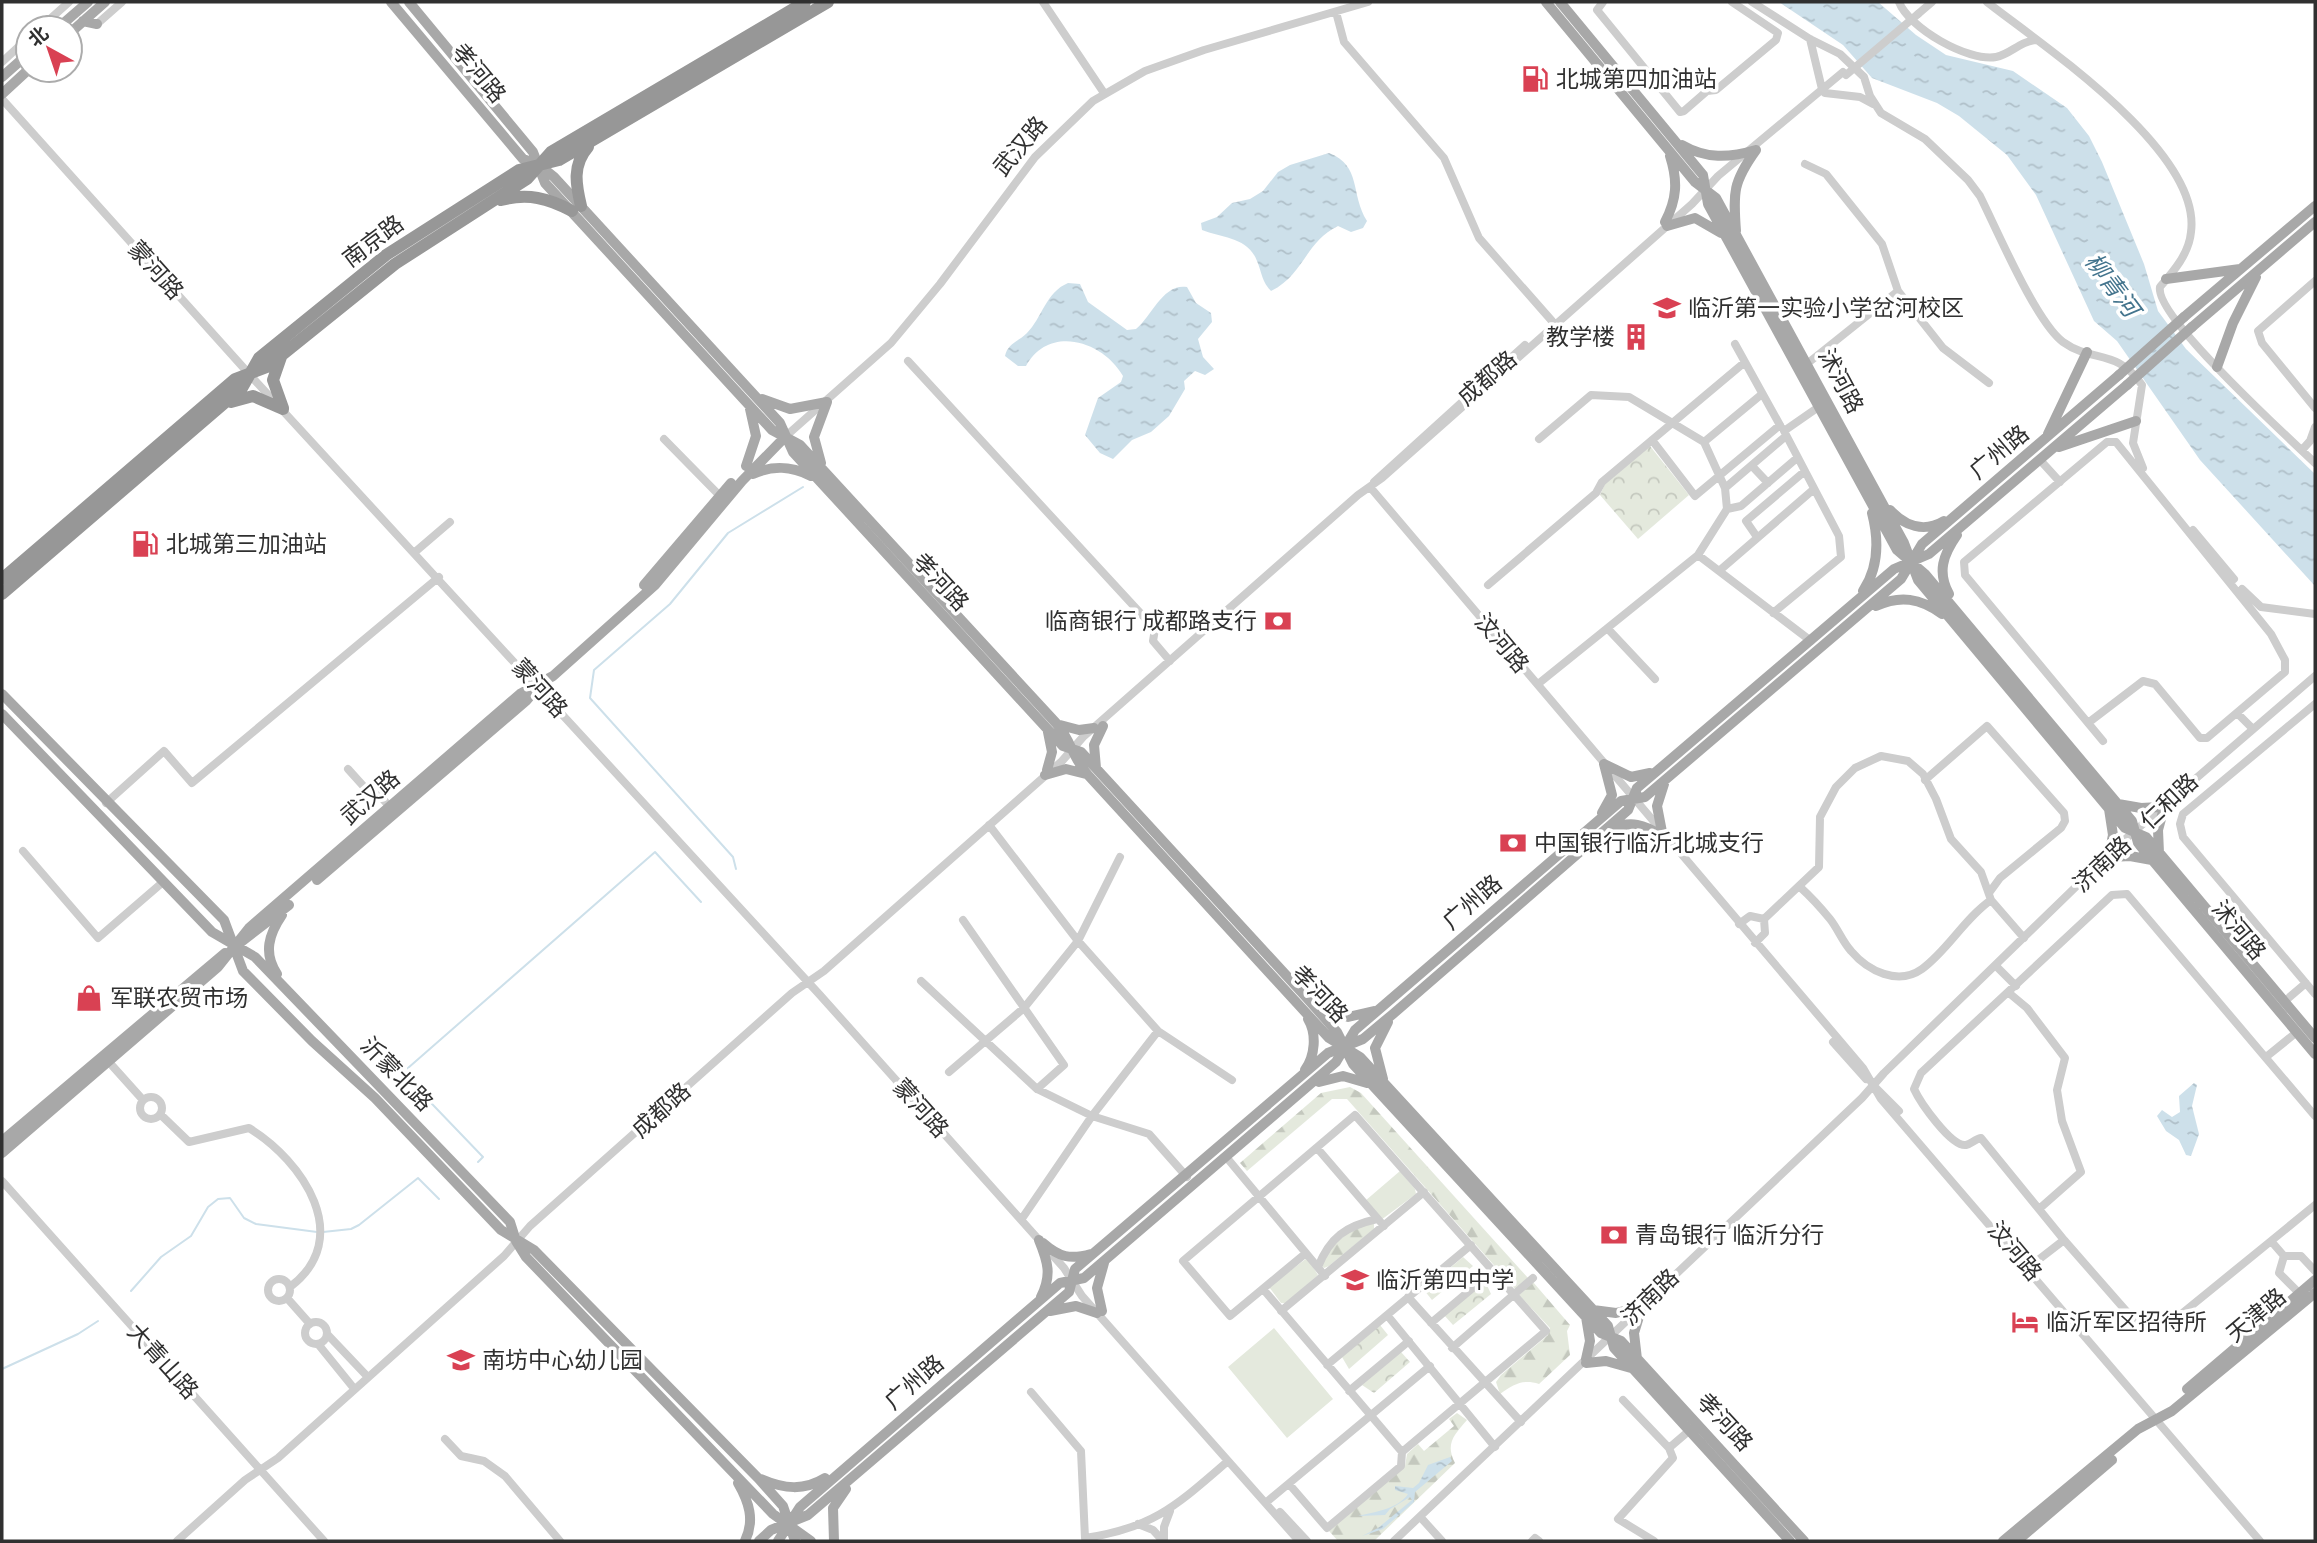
<svg xmlns="http://www.w3.org/2000/svg" width="2317" height="1543" font-family="'Roboto Condensed','Noto Sans SC',sans-serif">
	<defs>
		<pattern id="forest-firs" width="22" height="20" patternUnits="userSpaceOnUse" patternTransform="scale(1.75)"><rect width="22" height="20" fill="#e4e9dd"/><path d="M5 1l3.5 6h-7zM16 11l3.5 6h-7z" fill="#c4c8be"/></pattern>
		<pattern id="park-crowns" width="20" height="18" patternUnits="userSpaceOnUse" patternTransform="scale(1.75)"><rect width="20" height="18" fill="#e4e9dd"/><path d="M2 6a3 3 0 1 1 6 0M12 15a3 3 0 1 1 6 0" fill="none" stroke="#c4c8be"/></pattern>
		<pattern id="water-ripples" width="26" height="14" patternUnits="userSpaceOnUse" patternTransform="scale(1.75)"><rect width="26" height="14" fill="#cde0ea"/><path d="M2 4q2-2 4 0t4 0M15 11q2-2 4 0t4 0" fill="none" stroke="#b0c0c9"/></pattern>
	</defs>
	<rect width="100%" height="100%" fill="#fff"/>
	<!-- grass -->
	<path fill="#e4e9dd" d="M 1400,1171 L 1415,1189 L 1416,1194 L 1381,1220 L 1365,1201 Z
		M 1307,1258 L 1318,1275 L 1286,1303 L 1281,1303 L 1269,1287 Z
		M 1274,1328 L 1333,1399 L 1287,1438 L 1228,1367 Z"/>
	<!-- forest -->
	<path fill="url(#forest-firs)" d="M 1350,1087 L 1361,1093 L 1528,1278 L 1515,1289 L 1347,1099 L 1332,1099 L 1247,1171 L 1240,1163 L 1321,1093 Z
		M 1374,1221 L 1374,1229 L 1329,1266 L 1324,1268 L 1321,1265 C 1331,1244 1351,1227 1374,1221 Z
		M 1533,1282 L 1570,1325 L 1567,1331 L 1570,1355 L 1539,1384 C 1523,1379 1514,1384 1500,1394 L 1496,1382 L 1501,1375 L 1548,1335 L 1550,1328 L 1519,1295 Z
		M 1457,1413 L 1467,1420 C 1454,1435 1445,1444 1455,1463 L 1374,1541 L 1338,1541 L 1329,1531 L 1405,1466 L 1407,1454 L 1418,1444 L 1424,1451 L 1454,1426 L 1449,1419 Z"/>
	<!-- park -->
	<path fill="url(#park-crowns)" d="M 1650,446 L 1689,495 L 1638,539 L 1600,495 L 1605,484 Z
		M 1463,1257 L 1473,1266 L 1432,1300 L 1424,1290 Z
		M 1485,1281 L 1491,1294 L 1453,1325 L 1444,1315 Z
		M 1380,1325 L 1388,1335 L 1349,1369 L 1342,1357 Z
		M 1401,1352 L 1410,1362 L 1374,1393 L 1362,1385 Z"/>
	<!-- water -->
	<path fill="url(#water-ripples)" d="M 1779,2 L 1878,2 L 1916,35 L 1946,55 L 2013,71 L 2067,108 L 2089,136 L 2102,162 L 2144,264 L 2158,311 L 2186,349 L 2315,474 L 2315,586 L 2200,460 L 2117,341 L 2094,321 L 2036,195 L 2007,155 L 1959,116 L 1937,103 L 1872,78 L 1843,45 Z
		M 1329,153 C 1362,166 1350,194 1367,221 L 1363,228 L 1351,232 L 1338,226 C 1305,242 1304,275 1271,291 C 1262,282 1262,273 1257,261 C 1248,237 1222,238 1202,230 L 1201,223 L 1217,217 L 1232,203 L 1250,199 L 1263,191 L 1278,172 L 1290,165 Z
		M 1068,283 L 1080,284 L 1088,302 L 1127,330 L 1136,329 C 1152,316 1163,283 1187,287 L 1196,303 L 1211,313 L 1212,322 L 1198,339 L 1203,357 L 1214,369 L 1205,375 L 1195,371 L 1184,381 L 1185,389 L 1169,416 L 1151,432 L 1132,440 L 1113,459 L 1100,453 L 1085,435 L 1098,398 L 1121,382 L 1123,376 C 1103,341 1049,324 1026,366 L 1018,366 L 1005,356 C 1008,343 1018,342 1027,333 C 1042,318 1046,292 1068,283 Z
		M 2194,1083 L 2197,1085 L 2192,1106 L 2199,1134 L 2191,1156 L 2186,1155 L 2179,1140 L 2166,1131 L 2157,1116 L 2162,1110 L 2172,1117 L 2180,1112 L 2179,1096 Z
		M 1450,1457 L 1452,1461 L 1415,1492 L 1414,1502 L 1383,1529 L 1362,1536 L 1378,1528 L 1412,1500 L 1410,1497 L 1390,1509 L 1385,1515 L 1358,1516 C 1374,1512 1398,1509 1408,1494 L 1395,1490 L 1395,1486 L 1413,1488 L 1419,1483 L 1428,1465 Z"/>
	<g fill="none" stroke-linecap="round" stroke-linejoin="round">
		<!-- stream -->
		<path stroke="#cde0ea" stroke-width="2" d="M 736,869 L 733,857 L 590,698 L 594,670 L 670,604 L 728,533 L 803,487
			M 478,1162 L 483,1157 L 410,1081 L 408,1068 L 655,852 L 701,902
			M 323,1232 L 351,1229 L 359,1225 L 418,1178 L 439,1199
			M 131,1291 L 161,1257 L 191,1236 L 208,1207 L 218,1199 L 230,1198 L 244,1218 L 256,1224 L 317,1232
			M 2,1369 L 78,1334 L 98,1321"/>
		<!-- minor -->
		<path stroke="#cdcdcd" stroke-width="8" d="M 1043,2 L 1104,93
			M 1603,2 L 1597,10 L 1680,112 L 1684,111 L 1707,91 L 1716,90 L 1776,40 L 1778,33 L 1732,2
			M 1752,2 L 1810,39 L 1840,54 L 1864,77 L 1870,96 L 1881,113 L 1925,139 L 1968,180 L 1980,196 C 1997,230 2036,322 2063,342 C 2092,363 2117,348 2142,385 L 2133,443 L 2143,468
			M 1899,2 C 1909,28 1968,62 1996,57 C 2011,54 2020,41 2036,40
			M 1987,2 C 2042,45 2202,151 2191,232 C 2189,254 2173,272 2160,287 C 2154,316 2289,438 2315,463
			M 1336,12 L 1344,42 L 1444,158 L 1479,238 L 1552,321
			M 1918,14 L 1932,2
			M 97,24 L 122,2
			M 40,28 L 69,2
			M 1810,39 L 1822,89
			M 2,62 L 28,38
			M 1825,93 L 1860,97 L 1873,104
			M 2,99 L 250,375 L 819,994 L 1064,1268 L 1082,1296 L 1299,1541
			M 1805,164 L 1826,174 L 1882,244 L 1898,291 L 1808,363
			M 2315,281 L 2258,331 L 2262,343 L 2315,408
			M 1898,291 L 1943,348 L 1989,383
			M 1735,344 L 1781,427
			M 908,361 L 1155,629 L 1153,641 L 1170,661
			M 786,436 L 891,343 L 940,284 L 1035,157 L 1093,101 L 1145,71 L 1204,50 L 1368,2
			M 664,439 L 720,496
			M 1539,439 L 1591,395 L 1629,397 L 1704,442 L 1725,488 L 1727,509 L 1698,555 L 1811,641
			M 1652,440 L 1695,496 L 1780,425
			M 1704,442 L 1762,394
			M 2302,450 L 2310,441 L 2315,427
			M 2040,460 L 2060,482
			M 1752,466 L 1768,483
			M 1374,482 L 1525,345
			M 1370,487 L 1863,1068 L 1881,1099 L 2260,1541
			M 1725,488 L 1786,436
			M 1727,509 L 1741,506 L 1797,458
			M 2193,530 L 2234,579
			M 1757,537 L 1746,521 L 1805,471
			M 415,552 L 450,522
			M 1719,571 L 1814,489
			M 1488,585 L 1596,493 L 1602,482 L 1745,362
			M 2242,589 L 2261,607 L 2315,614
			M 1773,613 L 1841,557 L 1839,536 L 1784,431 L 1820,406
			M 1608,629 L 1655,679
			M 1538,684 L 1698,555
			M 2315,704 L 2183,814 L 2180,824 L 2183,837 L 2315,994
			M 2237,713 L 2251,727
			M 2088,723 L 2143,681 L 2155,684 L 2200,738 L 2207,738 L 2285,672 L 2285,660 L 2271,634 L 2116,442 L 2107,442 L 1964,562 L 1965,575 L 2103,741
			M 348,769 L 366,789 L 372,787 L 390,807
			M 1925,780 L 1987,726 L 2064,813 L 2065,821 L 2061,828 L 2000,878 L 1989,893
			M 106,803 L 164,751 L 192,783 L 439,577
			M 989,825 L 1078,941 L 1158,1031 L 1232,1080
			M 23,851 L 98,938 L 163,882
			M 1800,887 C 1811,897 1821,908 1830,919 C 1838,929 1842,941 1851,951 C 1868,971 1898,986 1922,969 C 1948,950 1964,919 1991,900
			M 1764,919 L 1819,867 L 1820,817 L 1836,787 L 1855,768 L 1881,756 L 1908,761 L 1923,774 L 1936,799 L 1951,839 L 1981,872 L 1991,900 L 2024,938
			M 963,920 L 1064,1065 L 1037,1089
			M 1739,924 L 1750,916 L 1764,919 L 1765,933 L 1755,943
			M 1998,968 L 2016,986
			M 921,981 L 1037,1089 L 1092,1116 L 1149,1134 L 1187,1177
			M 2009,993 L 2027,1008 L 2065,1058 L 2057,1090 L 2062,1121 L 2081,1172 L 2039,1209
			M 2285,1001 L 2306,983
			M 1833,1042 L 1866,1079
			M 2266,1057 L 2297,1032
			M 108,1061 L 143,1100
			M 949,1072 L 1024,1008 L 1078,941 L 1120,857
			M 1876,1088 L 1899,1111
			M140 1108a11 11 0 1 1 22 0a11 11 0 1 1-22 0Z
			M 160,1114 L 189,1142 L 249,1128 C 303,1161 355,1238 290,1287
			M 1317,1148 L 1384,1226
			M 1227,1158 L 1325,1276
			M 2,1181 L 324,1541
			M 1021,1220 L 1092,1116 L 1158,1031
			M 2064,1240 L 1981,1138 C 1975,1139 1971,1144 1966,1145 C 1951,1147 1920,1102 1914,1089 L 1921,1073 L 2112,895 L 2127,894 L 2315,1116
			M 2271,1241 L 2315,1205
			M 2284,1256 L 2301,1256 L 2315,1271
			M 1318,1267 C 1330,1237 1346,1226 1377,1219
			M 2029,1267 L 2064,1240 L 2134,1320 L 2169,1324 L 2271,1241 L 2284,1256 L 2279,1273 L 2299,1293
			M268 1290a11 11 0 1 1 22 0a11 11 0 1 1-22 0Z
			M 1263,1289 L 1402,1452 L 1546,1331 L 1355,1115 L 1183,1261 L 1230,1316 L 1306,1253
			M 1408,1297 L 1521,1422
			M 287,1298 L 310,1324
			M 1281,1311 L 1424,1192
			M 1387,1315 L 1495,1447
			M305 1333a11 11 0 1 1 22 0a11 11 0 1 1-22 0Z
			M 1431,1323 L 1493,1271
			M 327,1334 L 365,1374
			M 318,1344 L 352,1386
			M 1452,1348 L 1533,1278
			M 1327,1365 L 1471,1245
			M 1349,1391 L 1409,1341
			M 1031,1392 L 1081,1451 L 1085,1538 C 1154,1528 1178,1504 1228,1461
			M 1623,1400 L 1669,1448 L 1673,1458 L 1618,1519 L 1654,1541
			M 445,1439 L 461,1456 L 484,1461 L 505,1476 L 560,1541
			M 1669,1448 L 1690,1430
			M 1289,1484 L 1327,1528 L 1401,1466 L 1402,1452
			M 1269,1500 L 1430,1366
			M 1280,1512 L 1307,1541
			M 1423,1520 L 1442,1541
			M 1138,1524 L 1153,1530 L 1163,1541
			M 177,1541 L 245,1480 L 278,1458 L 504,1256 L 530,1226 L 792,993 L 824,971 L 1062,761 L 1083,737 L 1358,495 L 1382,478 L 1692,204 L 1718,176 L 1843,72
			M 1164,1541 L 1164,1527 L 1170,1511
			M 1394,1541 L 1862,1098 L 1884,1073 L 2122,842 L 2315,676
			M 1532,1541 L 1535,1538 L 1539,1541"/>
		<!-- major -->
		<path stroke="#a8a8a8" stroke-width="10" d="M 391,2 L 523,159 L 539,165 L 554,177 L 780,423 L 793,452 L 1063,746 L 1081,752 L 1307,998 L 1337,1032 L 1353,1064 L 1586,1317 L 1601,1333 L 1621,1341 L 1804,1541
			M 409,2 L 533,152 L 545,183 L 772,430 L 800,445 L 1056,723 C 1073,743 1071,756 1088,775 L 1329,1038 L 1360,1057 L 1608,1326 L 1614,1348 L 1790,1541
			M 1546,2 L 1695,182 L 1716,198 L 1904,543 L 1918,580 L 2125,828 L 2146,837 L 2315,1038
			M 1560,2 L 1703,175 L 1708,204 L 1897,550 L 1925,574 L 2132,821 L 2138,843 L 2315,1054
			M 83,21 L 97,24
			M 48,28 L 48,20
			M 58,28 L 88,2
			M 70,33 L 105,2
			M 2,77 L 28,54
			M 2,94 L 28,70
			M 1682,145 C 1706,159 1729,158 1756,150
			M 1665,222 C 1677,199 1678,181 1670,156
			M 1667,226 L 1695,218 L 1721,233
			M 1736,231 C 1733,192 1733,182 1756,150
			M 2166,279 L 2240,269
			M 2184,317 L 2315,206
			M 2192,327 L 2315,222
			M 2217,367 L 2233,323 L 2256,277
			M 762,399 L 790,409 L 827,402
			M 2048,434 L 2087,352
			M 2059,447 L 2136,421
			M 821,463 L 814,437 L 827,402
			M 746,466 L 756,436 L 750,409
			M 753,474 C 773,465 791,466 811,476
			M 1890,510 C 1905,526 1924,533 1944,521
			M 644,585 L 731,483
			M 1863,591 C 1879,567 1879,540 1872,513
			M 1949,594 C 1937,572 1943,555 1957,535
			M 1876,606 C 1900,595 1920,598 1942,614
			M 2,694 L 224,920 L 243,971 L 312,1041 L 375,1098 L 501,1230 L 534,1250 L 758,1478 L 783,1506 L 795,1541
			M 2,714 L 212,932 L 255,957 L 510,1222 L 516,1241 L 526,1257 L 773,1514 L 811,1541
			M 1060,725 L 1079,730 L 1094,728
			M 1604,764 L 1631,777 L 1650,773
			M 1096,768 L 1094,745 L 1103,726
			M 1047,770 L 1052,752 L 1048,732
			M 1045,775 L 1066,769 L 1086,774
			M 2118,804 L 2141,808 L 2160,807
			M 2109,809 L 2113,835 L 2109,855
			M 1602,813 L 1612,795 L 1604,764
			M 1613,829 C 1630,820 1645,825 1660,835
			M 1662,832 L 1657,806 L 1664,784
			M 2159,853 L 2158,830 L 2164,808
			M 2111,857 L 2130,856 L 2152,860
			M 317,880 L 526,701 L 537,688
			M 241,942 L 289,905
			M 277,974 C 263,953 269,934 282,915
			M 1317,1004 L 1348,1017 L 1374,1011
			M 1305,1070 C 1315,1056 1317,1034 1308,1019
			M 1383,1079 L 1375,1048 L 1388,1022
			M 1319,1082 L 1343,1076 L 1367,1083
			M 2,1141 L 225,953
			M 2,1153 L 218,967 L 249,928 L 520,694 L 553,676 L 655,585 L 742,481 L 786,436
			M 1039,1240 C 1048,1262 1052,1275 1041,1297
			M 1043,1243 C 1059,1257 1070,1260 1091,1254
			M 1593,1310 L 1616,1313 L 1640,1307
			M 1050,1311 L 1076,1306 L 1097,1313
			M 1102,1311 L 1097,1288 L 1104,1263
			M 1586,1317 L 1590,1341 L 1586,1359
			M 1637,1359 L 1634,1333 L 1641,1310
			M 1586,1363 L 1606,1361 L 1631,1368
			M 2187,1389 L 2315,1280
			M 761,1479 C 784,1489 804,1491 825,1478
			M 738,1483 C 749,1502 755,1520 745,1541
			M 759,1541 L 771,1530 L 808,1515 L 1069,1292 L 1075,1269 L 1328,1053 L 1363,1039 L 1393,1014 L 1628,810 L 1637,788 L 1894,569 L 1929,554 L 2127,385
			M 778,1541 L 800,1507 L 1060,1283 L 1084,1278 L 1336,1062 L 1355,1030 L 1621,801 L 1645,797 L 1901,579 L 1922,544 L 2119,375
			M 834,1541 L 833,1508 L 846,1489
			M 2003,1541 L 2138,1429 L 2172,1411 L 2315,1293
			M 2017,1541 L 2112,1460"/>
		<!-- highway -->
		<path stroke="#979797" stroke-width="12" d="M 501,200 C 528,193 548,198 572,211
			M 581,206 C 576,185 572,165 588,147
			M 281,357 L 273,380 L 283,408
			M 231,402 L 253,396 L 283,409
			M 2,579 L 235,379 L 267,367 L 395,264 L 527,179 L 551,152 L 805,2
			M 2,594 L 242,388 L 259,358 L 386,255 L 519,170 L 559,160 L 828,2"/>
		<!-- minor-bridge -->
		<path stroke="#cdcdcd" stroke-width="8" d="M 1846,75 L 1918,14"/>
		<!-- major-bridge -->
		<path stroke="#a8a8a8" stroke-width="10" d="M 2119,375 L 2184,317
			M 2127,385 L 2192,327"/>
	</g>
	<!-- icons -->
	<defs>
		<symbol id="fuel-bare" viewBox="-9 -9 18 18"><path d="M-5.5-6h7V0h2V4h1.3V-2.5L3-4.5l.8-.8L6-3V5H2.5V1h-1V6h-7ZM-4.2-4.7v3.2H.2V-4.7Z" fill="#d94153" stroke="#fff" stroke-width="2.5" paint-order="stroke"/></symbol>
		<symbol id="school-bare" viewBox="-9 -9 18 18"><path d="M0-5L7-2L0 1L-7-2ZM-4 1L0 2.5L4 1V4Q0 6-4 4Z" fill="#d94153" stroke="#fff" stroke-width="2.5" paint-order="stroke"/></symbol>
		<symbol id="building-bare" viewBox="-9 -9 18 18"><path d="M-4-6H4V6H1V3H-1V6H-4ZM-2.5-4.3h1.7v1.8h-1.7ZM.8-4.3h1.7v1.8H.8ZM-2.5-1h1.7V.8h-1.7ZM.8-1h1.7V.8H.8Z" fill="#d94153" stroke="#fff" stroke-width="2.5" paint-order="stroke"/></symbol>
		<symbol id="bank-bare" viewBox="-9 -9 18 18"><path d="M-6-4H6V4H-6ZM0-2.3a2.3 2.3 0 1 0 0 4.6a2.3 2.3 0 1 0 0-4.6Z" fill="#d94153" stroke="#fff" stroke-width="2.5" paint-order="stroke"/></symbol>
		<symbol id="shop-bare" viewBox="-9 -9 18 18"><path d="M-5-2.5h2.3a2.7 3.5 0 0 1 5.4 0H5L5.5 6h-11ZM-1.5-2.5h3a1.5 2.3 0 0 0-3 0Z" fill="#d94153" stroke="#fff" stroke-width="2.5" paint-order="stroke"/></symbol>
		<symbol id="hotel-bare" viewBox="-9 -9 18 18"><path d="M-6-4.5h1.5V1H6V5H4.5V3h-9V5H-6ZM-4 0a1.8 1.8 0 1 1 3.6 0ZM.5 0V-2.5h3Q6-2.5 6 0Z" fill="#d94153" stroke="#fff" stroke-width="2.5" paint-order="stroke"/></symbol>
	</defs>
	<g fill-rule="evenodd">
		<use href="#fuel-bare" x="1516" y="60" width="38" height="38"/>
		<use href="#school-bare" x="1648" y="289" width="38" height="38"/>
		<use href="#building-bare" x="1617" y="318" width="38" height="38"/>
		<use href="#fuel-bare" x="126" y="525" width="38" height="38"/>
		<use href="#bank-bare" x="1259" y="602" width="38" height="38"/>
		<use href="#bank-bare" x="1494" y="824" width="38" height="38"/>
		<use href="#shop-bare" x="70" y="979" width="38" height="38"/>
		<use href="#bank-bare" x="1595" y="1216" width="38" height="38"/>
		<use href="#school-bare" x="1336" y="1261" width="38" height="38"/>
		<use href="#hotel-bare" x="2006" y="1303" width="38" height="38"/>
		<use href="#school-bare" x="442" y="1341" width="38" height="38"/>
	</g>
	<g text-anchor="middle" stroke-width="7" stroke-linejoin="round" paint-order="stroke">
		<!-- street labels -->
		<g font-size="23" fill="#303030" stroke="#fff">
			<text transform="translate(479 73) rotate(50)" y="8">孝河路</text>
			<text transform="translate(1020 146) rotate(-50)" y="8">武汉路</text>
			<text transform="translate(373 241) rotate(-37)" y="8">南京路</text>
			<text transform="translate(156 270) rotate(48)" y="8">蒙河路</text>
			<text transform="translate(1487 378) rotate(-41)" y="8">成都路</text>
			<text transform="translate(1841 381) rotate(62)" y="8">沭河路</text>
			<text transform="translate(1999 452) rotate(-40)" y="8">广州路</text>
			<text transform="translate(941 582) rotate(47)" y="8">孝河路</text>
			<text transform="translate(1502 643) rotate(50)" y="8">汶河路</text>
			<text transform="translate(540 688) rotate(48)" y="8">蒙河路</text>
			<text transform="translate(370 797) rotate(-41)" y="8">武汉路</text>
			<text transform="translate(2169 801) rotate(-43)" y="8">仁和路</text>
			<text transform="translate(2102 864) rotate(-43)" y="8">济南路</text>
			<text transform="translate(1472 902) rotate(-41)" y="8">广州路</text>
			<text transform="translate(2239 930) rotate(50)" y="8">沭河路</text>
			<text transform="translate(1320 994) rotate(46)" y="8">孝河路</text>
			<text transform="translate(397 1074) rotate(46)" y="8">沂蒙北路</text>
			<text transform="translate(921 1108) rotate(48)" y="8">蒙河路</text>
			<text transform="translate(661 1110) rotate(-42)" y="8">成都路</text>
			<text transform="translate(2015 1251) rotate(50)" y="8">汶河路</text>
			<text transform="translate(1650 1297) rotate(-44)" y="8">济南路</text>
			<text transform="translate(2256 1315) rotate(-40)" y="8">天津路</text>
			<text transform="translate(163 1361) rotate(48)" y="8">大青山路</text>
			<text transform="translate(914 1382) rotate(-41)" y="8">广州路</text>
			<text transform="translate(1725 1422) rotate(47)" y="8">孝河路</text>
		</g>
		<!-- poi labels -->
		<g font-size="23" fill="#303030" stroke="#fff" text-anchor="start">
			<text x="1556" y="87">北城第四加油站</text>
			<text x="1688" y="316">临沂第一实验小学岔河校区</text>
			<text x="1615" y="345" text-anchor="end">教学楼</text>
			<text x="166" y="552">北城第三加油站</text>
			<text x="1257" y="629" text-anchor="end">临商银行 成都路支行</text>
			<text x="1534" y="851">中国银行临沂北城支行</text>
			<text x="110" y="1006">军联农贸市场</text>
			<text x="1635" y="1243">青岛银行 临沂分行</text>
			<text x="1376" y="1288">临沂第四中学</text>
			<text x="2046" y="1330">临沂军区招待所</text>
			<text x="482" y="1368">南坊中心幼儿园</text>
		</g>
		<!-- water labels -->
		<g font-size="24" font-style="italic" fill="#43748d" stroke="#fff">
			<text transform="translate(2112 285) rotate(53)" y="8">柳青河</text>
		</g>
	</g>
	<!-- border -->
	<rect width="2317" height="1543" fill="none" stroke="#303030" stroke-width="7"/>
	<!-- north arrow -->
	<g transform="translate(49 49) rotate(320)"><circle r="33" fill="#ffffff" stroke="#acacac" stroke-width="2"/>
	<path d="M0-5L12 26L0 18L-12 26Z" fill="#d94153"/>
	<text y="-10" font-size="19" font-weight="bold" text-anchor="middle" fill="#303030">北</text>
	</g>
</svg>
